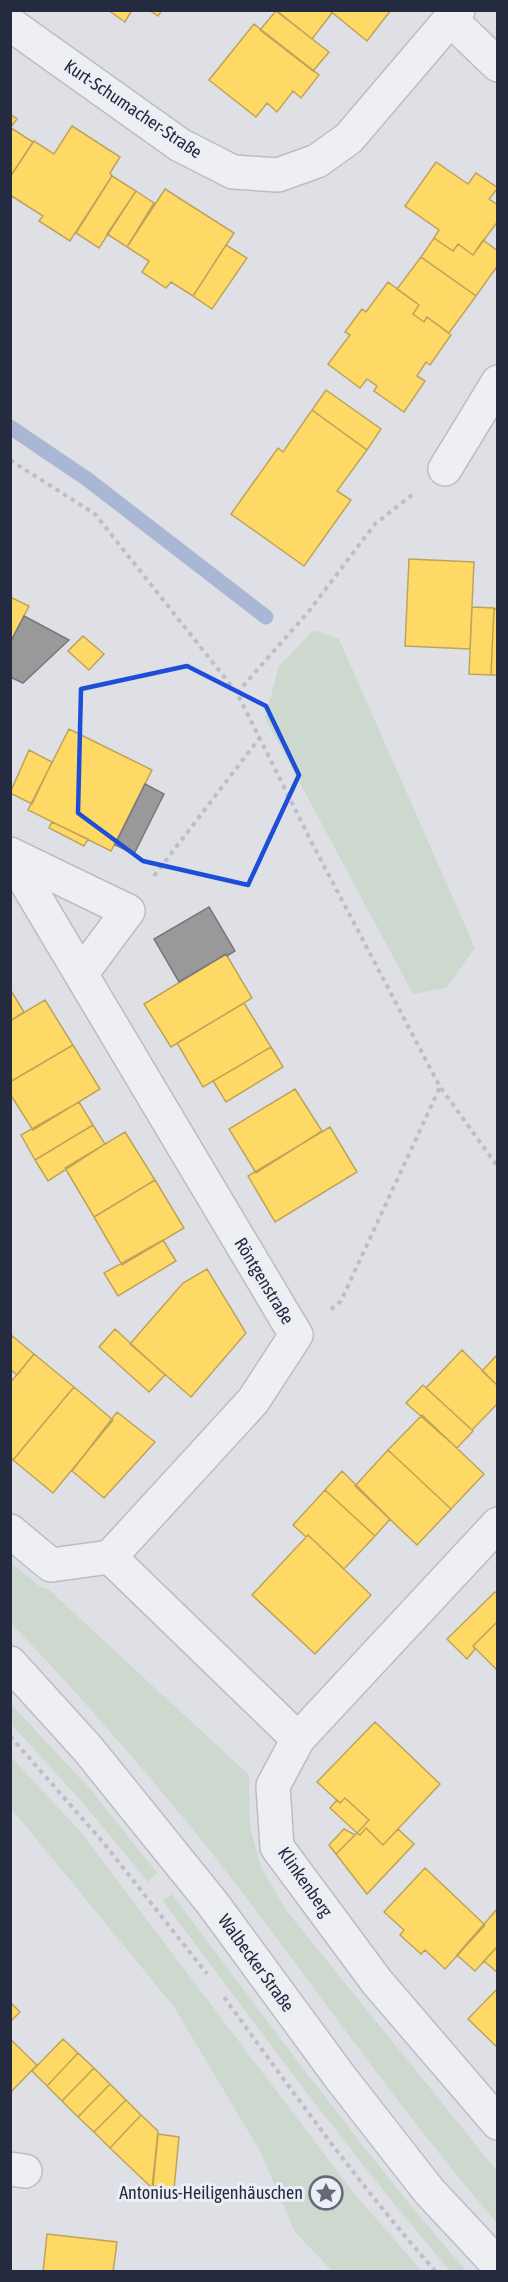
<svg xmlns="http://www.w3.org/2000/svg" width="508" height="2282" font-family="'Asap Condensed',sans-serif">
	<rect width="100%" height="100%" fill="#dfe0e5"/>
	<!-- green -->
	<path fill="#cdd8ce" d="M 314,630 L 339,639 L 475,948 L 446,988 L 413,994 L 265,718 L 279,666 Z
		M 10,1562 L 42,1588 L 48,1589 L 249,1775 L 250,1827 L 261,1867 L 286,1910 L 497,2171 L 497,2223 C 396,2106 309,1978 214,1856 C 150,1775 82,1698 11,1623 Z
		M 11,1704 L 91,1790 L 157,1873 L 148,1882 L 83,1803 L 11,1724 Z
		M 10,1756 L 80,1831 L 352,2191 L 422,2271 L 332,2271 L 295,2232 L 260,2151 L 174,2007 L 11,1808 Z
		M 172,1894 C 268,2022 362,2150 466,2271 L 450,2271 C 349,2152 256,2026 163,1901 Z"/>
	<!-- homes -->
	<path fill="#ffd966" stroke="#bda45a" stroke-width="1.5" d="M 108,10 L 132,10 L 125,22 Z
		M 149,10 L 162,10 L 158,16 Z
		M 329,10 L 391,10 L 367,41 Z
		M 329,10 L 332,13 L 312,39 L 276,10 Z
		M 276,11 L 329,52 L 313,71 L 260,30 Z
		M 254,24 L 319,75 L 301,98 L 293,91 L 277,112 L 267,103 L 256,117 L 209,80 Z
		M 10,114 L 17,119 L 10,128 Z
		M 72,126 L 120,157 L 110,173 L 112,176 L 70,241 L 39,221 L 43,216 L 10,195 L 10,177 L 34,141 L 54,154 Z
		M 11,128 L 33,142 L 10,177 L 10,128 Z
		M 436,162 L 468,184 L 476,173 L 498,188 L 489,199 L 498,205 L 498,221 L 473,255 L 458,244 L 453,251 L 434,238 L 439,230 L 405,206 Z
		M 112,176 L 136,191 L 99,248 L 76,233 Z
		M 165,189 L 234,233 L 193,296 L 171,282 L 166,288 L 142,272 L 149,261 L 127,247 Z
		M 136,191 L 154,203 L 127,247 L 107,234 Z
		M 434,238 L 453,251 L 458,244 L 473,255 L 483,240 L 498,251 L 498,265 L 476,296 L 421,257 Z
		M 226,245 L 247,258 L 212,309 L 193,296 Z
		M 421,257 L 476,296 L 449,333 L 427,317 L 424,322 L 413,314 L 419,305 L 397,289 Z
		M 388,282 L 419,305 L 413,314 L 424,322 L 427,317 L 451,335 L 430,365 L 426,362 L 417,376 L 425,381 L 404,412 L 374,391 L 377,386 L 367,379 L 360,388 L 328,364 L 350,335 L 345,332 L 362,309 L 366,312 Z
		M 326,390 L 381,429 L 367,450 L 312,410 Z
		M 312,410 L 367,450 L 337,491 L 351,500 L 304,566 L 231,514 L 278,448 L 283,452 Z
		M 409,559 L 474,562 L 470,649 L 405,646 Z
		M 10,597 L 29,606 L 10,643 Z
		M 472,607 L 494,608 L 491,675 L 469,674 Z
		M 494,609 L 498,609 L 498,675 L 491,675 Z
		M 83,636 L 104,654 L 89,670 L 68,651 Z
		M 69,729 L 152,770 L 111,851 L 28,810 Z
		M 29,750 L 52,762 L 32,804 L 10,793 Z
		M 52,822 L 88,839 L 84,846 L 49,828 Z
		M 226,954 L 252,998 L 171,1047 L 144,1004 Z
		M 10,989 L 24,1012 L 10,1021 Z
		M 45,1000 L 73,1045 L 10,1082 L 10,1021 Z
		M 244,1003 L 271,1047 L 203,1087 L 177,1043 Z
		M 73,1045 L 100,1089 L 33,1130 L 10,1094 L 10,1082 Z
		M 271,1047 L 283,1067 L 226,1102 L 213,1081 Z
		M 295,1089 L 322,1131 L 256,1173 L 229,1129 Z
		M 79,1102 L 93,1125 L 35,1160 L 21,1135 Z
		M 93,1125 L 105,1144 L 48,1181 L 35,1160 Z
		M 330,1127 L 357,1172 L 275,1222 L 248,1176 Z
		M 125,1132 L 155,1180 L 94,1217 L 65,1168 Z
		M 155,1180 L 184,1228 L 122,1265 L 94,1217 Z
		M 163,1240 L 176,1261 L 118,1296 L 104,1273 Z
		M 207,1269 L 246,1333 L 191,1397 L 130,1344 L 183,1283 Z
		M 115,1329 L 165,1375 L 149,1392 L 99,1347 Z
		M 11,1335 L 34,1354 L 17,1375 L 10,1369 Z
		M 462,1350 L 498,1386 L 498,1403 L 472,1430 L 426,1388 Z
		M 34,1354 L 74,1387 L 13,1460 L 10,1457 L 10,1383 Z
		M 498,1354 L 498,1386 L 482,1371 Z
		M 423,1385 L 473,1431 L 457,1448 L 406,1403 Z
		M 74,1387 L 113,1420 L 53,1493 L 13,1460 Z
		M 117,1412 L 155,1442 L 104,1498 L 72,1471 Z
		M 422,1415 L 484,1474 L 451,1509 L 388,1450 Z
		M 388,1450 L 451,1509 L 417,1545 L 355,1486 Z
		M 342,1471 L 390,1519 L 375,1536 L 325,1490 Z
		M 325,1490 L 375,1536 L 344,1569 L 308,1535 L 306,1537 L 293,1525 Z
		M 308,1535 L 371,1595 L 315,1654 L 252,1595 Z
		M 495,1592 L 498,1594 L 498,1621 L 473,1646 L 475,1649 L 467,1659 L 447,1639 Z
		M 498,1621 L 498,1671 L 473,1646 Z
		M 375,1722 L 440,1784 L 383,1845 L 366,1828 L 360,1835 L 357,1833 L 369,1820 L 345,1798 L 340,1803 L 317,1782 Z
		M 345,1798 L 369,1820 L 357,1833 L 330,1808 L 337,1800 L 340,1803 Z
		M 366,1828 L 383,1845 L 398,1829 L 414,1844 L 367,1894 L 336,1854 L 357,1833 L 360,1835 Z
		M 344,1829 L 355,1835 L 336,1854 L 329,1845 Z
		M 425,1868 L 485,1925 L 445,1969 L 425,1950 L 421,1954 L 400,1935 L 404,1930 L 384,1912 Z
		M 498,1908 L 498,1946 L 475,1971 L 457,1955 Z
		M 498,1946 L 498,1973 L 484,1961 Z
		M 498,1988 L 498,2048 L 468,2019 Z
		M 10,2002 L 20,2012 L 10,2022 Z
		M 10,2039 L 37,2065 L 10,2093 Z
		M 63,2039 L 78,2053 L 47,2086 L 32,2071 Z
		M 78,2053 L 94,2068 L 62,2101 L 47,2086 Z
		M 94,2068 L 110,2084 L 78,2117 L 62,2101 Z
		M 110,2084 L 126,2100 L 94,2132 L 78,2117 Z
		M 126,2100 L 141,2115 L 110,2148 L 94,2132 Z
		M 141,2115 L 158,2131 L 152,2188 L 110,2148 Z
		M 158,2134 L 179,2137 L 174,2189 L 153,2186 Z
		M 47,2234 L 117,2242 L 113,2272 L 43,2272 Z"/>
	<!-- industry -->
	<path fill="#999" stroke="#76787e" stroke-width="1.5" d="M 24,616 L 69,640 L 23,683 L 10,677 L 10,643 Z
		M 145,784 L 164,794 L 134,854 L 115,845 Z
		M 209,907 L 235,951 L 227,956 L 226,954 L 179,982 L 154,939 Z"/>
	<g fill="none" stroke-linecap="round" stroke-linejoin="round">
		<!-- stream -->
		<path stroke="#aab7d4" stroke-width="15" d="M 10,427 L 87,479 L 266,617"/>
		<defs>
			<path id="minor" d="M 451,20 L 498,65
				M 10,24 L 180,145 L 233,172 L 278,175 L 317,161 L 349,138 L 458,10
				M 445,469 L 498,382
				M 10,854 L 128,911 L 82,973
				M 10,855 L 296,1335 L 253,1401 L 110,1557 L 51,1565 L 10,1531
				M 498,1524 L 298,1739 L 273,1786 L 277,1847 L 377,1982 L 498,2123
				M 110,1557 L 298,1739
				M 10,1663 L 88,1749 L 213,1904 L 340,2077 L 429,2191 L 498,2265
				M 10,2169 L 25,2171"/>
		</defs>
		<!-- minor casing -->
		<use href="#minor" stroke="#bcbdc3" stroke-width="36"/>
		<!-- path -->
		<path stroke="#bdbfc5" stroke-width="4" stroke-dasharray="4.5 4.5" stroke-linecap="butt" d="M 10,460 L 95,514 L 237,693 L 312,843 L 440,1087 L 341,1301 L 330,1310
			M 237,693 L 309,611 L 375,524 L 413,494
			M 154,876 L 261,736
			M 441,1088 L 498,1167
			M 10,1736 L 102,1841 L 207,1974
			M 224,1997 C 292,2091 359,2185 436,2272"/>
		<!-- minor -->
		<use href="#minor" stroke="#eeeff2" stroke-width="33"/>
	</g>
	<!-- marked area -->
	<path fill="none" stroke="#1d4ed8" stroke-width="4.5" stroke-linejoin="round" d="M 187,666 L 266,706 L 299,775 L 248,885 L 143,861 L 78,813 L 81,689 Z"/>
	<!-- icons -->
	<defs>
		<symbol id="sight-ring" viewBox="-11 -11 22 22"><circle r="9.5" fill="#ebeef5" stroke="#656a79" stroke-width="1.5"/><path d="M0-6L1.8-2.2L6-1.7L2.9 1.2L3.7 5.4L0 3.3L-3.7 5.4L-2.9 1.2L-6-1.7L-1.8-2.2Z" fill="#656a79"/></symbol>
	</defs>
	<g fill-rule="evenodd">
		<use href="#sight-ring" x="307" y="2174" width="38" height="38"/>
	</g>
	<g text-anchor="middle" stroke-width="6" stroke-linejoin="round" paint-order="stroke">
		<!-- street labels -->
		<g font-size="18" fill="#242a3f" stroke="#ebeef5">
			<text transform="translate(133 109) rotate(34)" y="6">Kurt-Schumacher-Straße</text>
			<text transform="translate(264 1281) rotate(59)" y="6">Röntgenstraße</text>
			<text transform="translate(305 1882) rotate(55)" y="6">Klinkenberg</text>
			<text transform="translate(256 1963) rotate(54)" y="6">Walbecker Straße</text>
		</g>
		<!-- poi labels -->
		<g font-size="18" fill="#242a3f" stroke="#ebeef5" text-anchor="end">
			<text x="303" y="2199">Antonius-Heiligenhäuschen</text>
		</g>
	</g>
	<!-- border -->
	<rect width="508" height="2282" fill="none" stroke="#242a3f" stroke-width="24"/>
</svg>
